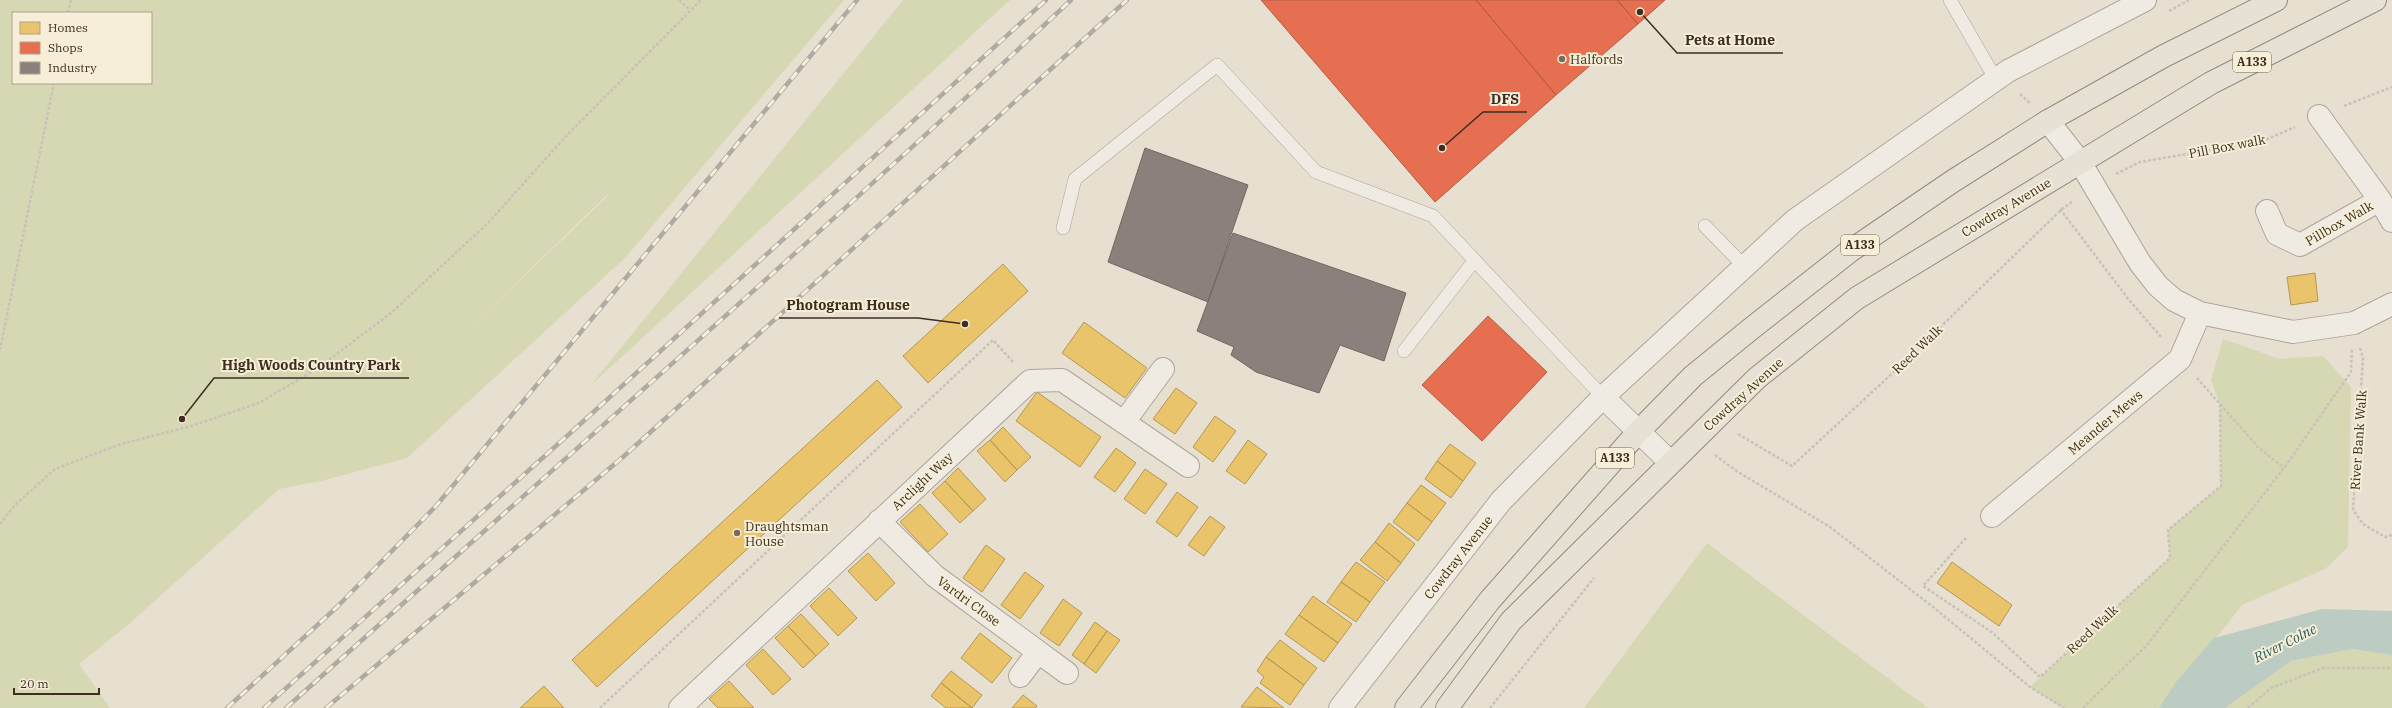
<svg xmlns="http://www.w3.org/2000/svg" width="2392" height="708" font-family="'IBM Plex Serif',serif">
	<rect width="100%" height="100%" fill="#e7e0d1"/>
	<!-- green -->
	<path fill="#d6d7b3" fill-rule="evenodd" d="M 0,0 L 844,0 L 625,258 L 407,458 L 321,481 L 279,489 L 128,625 L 79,664 L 110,708 L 0,708 ZM 13,13 L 151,13 L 151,83 L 13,83 ZM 608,195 L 606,198 L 453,344 L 607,195 Z
		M 903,0 L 1010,0 L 590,386 Z
		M 2223,339 L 2280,359 L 2323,356 L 2351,387 L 2348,547 L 2325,569 L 2242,605 L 2162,708 L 2063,708 L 2030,687 L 2170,558 L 2168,530 L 2221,486 L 2220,405 L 2211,380 Z
		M 1707,543 L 1928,708 L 1584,708 Z
		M 2352,649 L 2392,655 L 2392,708 L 2225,708 L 2291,661 Z"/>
	<!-- water -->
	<path fill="#bcccc2" d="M 2322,609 L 2392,611 L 2392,655 L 2352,649 L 2291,661 L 2225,708 L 2159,708 L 2176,682 L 2214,638 Z"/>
	<!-- homes -->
	<path fill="#e9c46a" stroke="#b59754" d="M 1003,264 L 1028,291 L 928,383 L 903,356 Z
		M 2315,273 L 2318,301 L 2291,305 L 2287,277 Z
		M 1084,322 L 1147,368 L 1125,398 L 1062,353 Z
		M 877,380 L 902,407 L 597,687 L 572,660 Z
		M 1176,388 L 1197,403 L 1175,434 L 1153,419 Z
		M 1037,392 L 1101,437 L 1080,467 L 1016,421 Z
		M 1215,416 L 1236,431 L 1213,462 L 1193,447 Z
		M 1003,427 L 1031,457 L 1017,470 L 990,440 Z
		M 990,440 L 1017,470 L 1005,482 L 977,451 Z
		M 1248,440 L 1267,454 L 1245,484 L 1226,471 Z
		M 1450,444 L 1476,463 L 1463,481 L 1437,461 Z
		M 1116,448 L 1136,463 L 1115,492 L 1094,477 Z
		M 1437,461 L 1463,481 L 1451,498 L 1425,479 Z
		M 958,468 L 986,499 L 973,511 L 945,481 Z
		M 1145,469 L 1167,484 L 1145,514 L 1124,499 Z
		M 945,481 L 973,511 L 960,523 L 932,493 Z
		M 1421,485 L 1446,503 L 1432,522 L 1407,503 Z
		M 1177,492 L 1198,507 L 1177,537 L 1156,522 Z
		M 1407,503 L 1432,522 L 1418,541 L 1393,522 Z
		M 920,504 L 948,534 L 928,552 L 900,522 Z
		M 1210,516 L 1225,527 L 1204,556 L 1188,545 Z
		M 1389,523 L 1415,544 L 1401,563 L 1375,542 Z
		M 1375,542 L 1401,563 L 1387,581 L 1360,560 Z
		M 986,545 L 1005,559 L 982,592 L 963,578 Z
		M 868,553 L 895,583 L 876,601 L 848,571 Z
		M 1356,562 L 1385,582 L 1370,602 L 1341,582 Z
		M 1952,562 L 2012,605 L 1999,626 L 1937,583 Z
		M 1025,572 L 1044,586 L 1020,619 L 1001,605 Z
		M 1341,582 L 1370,602 L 1356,622 L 1327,602 Z
		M 829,588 L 857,618 L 838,636 L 810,606 Z
		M 1313,596 L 1352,624 L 1338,643 L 1299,615 Z
		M 1063,599 L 1082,613 L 1059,646 L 1040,633 Z
		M 801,614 L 829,644 L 816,656 L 788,626 Z
		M 1299,615 L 1338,643 L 1324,662 L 1285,634 Z
		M 1095,622 L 1107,631 L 1084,664 L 1072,655 Z
		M 788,626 L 816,656 L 803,668 L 775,638 Z
		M 1107,631 L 1120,640 L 1096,673 L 1084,664 Z
		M 980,633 L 1012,658 L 992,683 L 961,658 Z
		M 1280,640 L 1317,668 L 1304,685 L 1266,657 Z
		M 763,649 L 791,679 L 773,695 L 746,665 Z
		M 1266,657 L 1304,685 L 1290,705 L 1260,683 L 1264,677 L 1257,671 Z
		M 951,671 L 982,695 L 972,708 L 941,683 Z
		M 729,681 L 754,708 L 718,708 L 709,699 Z
		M 941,683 L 972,708 L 946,708 L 931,696 Z
		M 544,686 L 564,708 L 520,708 Z
		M 1257,687 L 1284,708 L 1241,707 Z
		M 1023,695 L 1037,706 L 1035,708 L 1012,708 Z"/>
	<!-- shops -->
	<path fill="#e76f51" stroke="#b45c42" d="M 1261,0 L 1476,0 L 1556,95 L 1435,202 Z
		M 1476,0 L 1617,0 L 1638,24 L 1556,95 Z
		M 1617,0 L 1665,0 L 1638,24 Z
		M 1488,316 L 1547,372 L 1482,441 L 1422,385 Z"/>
	<!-- industry -->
	<path fill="#8a817c" stroke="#736860" d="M 1145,148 L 1248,185 L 1208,302 L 1108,262 Z
		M 1233,233 L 1406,293 L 1384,361 L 1340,345 L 1319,393 L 1256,372 L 1231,355 L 1234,347 L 1197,331 Z"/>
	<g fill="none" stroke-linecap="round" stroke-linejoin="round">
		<defs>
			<path id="lane" d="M 1950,0 L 1996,80
				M 1705,226 L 1744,266
				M 1063,228 L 1075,179 L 1217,65 L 1316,172 L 1433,216 L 1603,397
				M 1404,351 L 1474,261"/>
			<path id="street" d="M 2319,116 L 2380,200 L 2392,221
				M 2048,121 L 2080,162 L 2140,263 L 2158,286 L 2174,300 L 2200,313 L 2293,332 L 2354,323 L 2392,304
				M 2267,211 L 2277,234 L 2300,245 L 2380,200
				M 1603,397 L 1670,462
				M 1124,422 L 1163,369
				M 1992,516 L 2180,359 L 2200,313
				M 879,521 L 935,576 L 1067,673
				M 1020,676 L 1038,652
				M 680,708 L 1030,381 L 1062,380 L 1188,466
				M 1340,708 L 1501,501 L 1603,397 L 1795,220 L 2008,71 L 2145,0"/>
			<path id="primary" d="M 1406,708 L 1490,600 L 1639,431 L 1693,376 L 1752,328 L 1850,251 L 1953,181 L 2048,121 L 2164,56 L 2276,0
				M 1447,708 L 1511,621 L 1757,378 L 1857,298 L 2211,83 L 2375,0"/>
		</defs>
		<!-- lane casing -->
		<use href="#lane" stroke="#ada599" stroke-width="14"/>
		<!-- street casing -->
		<use href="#street" stroke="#ada599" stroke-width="24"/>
		<!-- primary casing -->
		<use href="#primary" stroke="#928b80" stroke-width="24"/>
		<!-- path -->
		<path stroke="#c8c2b9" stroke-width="2.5" stroke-dasharray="3 2" stroke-linecap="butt" d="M 679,0 L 690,10
			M 2169,11 L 2189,0
			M 68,13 L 71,0
			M 2020,94 L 2030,103
			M 2344,106 L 2392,87
			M 2116,174 L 2140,162 L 2263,141 L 2295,127
			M 2060,209 L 2129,300 L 2162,338
			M 2360,348 L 2363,358 L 2353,510 L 2363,524 L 2385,537 L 2392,535
			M 0,350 L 54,83
			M 2197,378 L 2258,447 L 2284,468
			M 1738,434 L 1792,466 L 1896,370 L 2062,209 L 2073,201
			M 1715,455 L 1738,472 L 1830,527 L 1933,607 L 2030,687 L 2064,708
			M 0,524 L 14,506 L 55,469 L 121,444 L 191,426 L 259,403 L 318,368 L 391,313 L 487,224 L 569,133 L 701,0
			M 1966,538 L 1923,586 L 1993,633 L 2040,677 L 2170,558 L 2168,530 L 2221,486 L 2220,405
			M 600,708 L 993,340 L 1014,363
			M 1490,708 L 1594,578
			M 2083,708 L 2147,645 L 2284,468 L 2351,372 L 2352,349
			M 2248,708 L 2271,688 L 2323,668 L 2392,668"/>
		<!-- lane -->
		<use href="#lane" stroke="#efebe3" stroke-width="13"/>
		<!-- street -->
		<use href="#street" stroke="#efebe3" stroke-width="22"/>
		<!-- primary -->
		<use href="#primary" stroke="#e6e1d4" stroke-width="22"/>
		<defs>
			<path id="rail" d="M 227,708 L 337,607 L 436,506 L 857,0
				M 264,708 L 577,427 L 1046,0
				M 286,708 C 548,473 814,241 1071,0
				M 326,708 L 623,457 L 1127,0"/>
		</defs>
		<!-- rail casing -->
		<use href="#rail" stroke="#afaaa2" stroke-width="4.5"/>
		<!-- rail -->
		<use href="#rail" stroke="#f7eed8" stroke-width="3" stroke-dasharray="9" stroke-linecap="butt"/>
	</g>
	<!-- markers -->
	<g fill="#786c5e" stroke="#f7eed8" stroke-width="1.5">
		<circle cx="1562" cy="59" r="4"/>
		<circle cx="737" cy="533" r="4"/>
	</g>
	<g text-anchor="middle" stroke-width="4" stroke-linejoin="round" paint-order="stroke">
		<!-- shield labels -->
		<g fill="#f7eed8" stroke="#756857" stroke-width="1">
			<rect x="2233" y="52" width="38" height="20" rx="3"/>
			<rect x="1841" y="235" width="38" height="20" rx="3"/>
			<rect x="1596" y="448" width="38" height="20" rx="3"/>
		</g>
		<g font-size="12" font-weight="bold" fill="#3d2e20">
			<text x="2252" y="66">A133</text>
			<text x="1860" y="249">A133</text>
			<text x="1615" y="462">A133</text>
		</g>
		<!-- poi labels -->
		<g font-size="13" fill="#3d2e20" stroke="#f7eed8" text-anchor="start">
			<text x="1570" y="64">Halfords</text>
			<text x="745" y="531">Draughtsman<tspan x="745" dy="15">House</tspan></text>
		</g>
		<!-- street labels -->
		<g font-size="13" fill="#3d2e20" stroke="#f7eed8">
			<text transform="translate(2227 146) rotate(-11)" y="5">Pill Box walk</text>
			<text transform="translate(2006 207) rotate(-31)" y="5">Cowdray Avenue</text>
			<text transform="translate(2339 223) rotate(-30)" y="5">Pillbox Walk</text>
			<text transform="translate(1917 349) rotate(-44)" y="5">Reed Walk</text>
			<text transform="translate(1743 394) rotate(-42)" y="5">Cowdray Avenue</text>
			<text transform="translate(2105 422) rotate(-40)" y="5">Meander Mews</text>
			<text transform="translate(2358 440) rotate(-86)" y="5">River Bank Walk</text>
			<text transform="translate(922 481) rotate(-43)" y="5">Arclight Way</text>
			<text transform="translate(1458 557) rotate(-52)" y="5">Cowdray Avenue</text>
			<text transform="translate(969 601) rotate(36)" y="5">Vardri Close</text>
			<text transform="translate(2092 629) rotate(-43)" y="5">Reed Walk</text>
		</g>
		<!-- water labels -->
		<g font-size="14" font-style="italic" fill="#2f5d5a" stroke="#f7eed8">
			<text transform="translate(2285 643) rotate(-27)" y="5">River Colne</text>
		</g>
	</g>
	<!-- callouts -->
	<path fill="none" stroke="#3d2e20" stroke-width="1.5" d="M1640 12L1677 53H1783M1442 148L1483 112H1527M965 324L918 318H779M182 419L214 378H409"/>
	<g fill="#3d2e20" stroke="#f7eed8" stroke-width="1.5">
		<circle cx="1640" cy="12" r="4"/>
		<circle cx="1442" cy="148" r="4"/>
		<circle cx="965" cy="324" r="4"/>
		<circle cx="182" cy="419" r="4"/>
	</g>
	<g font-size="14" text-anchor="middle" font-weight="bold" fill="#3d2e20" stroke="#f7eed8" stroke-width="4" stroke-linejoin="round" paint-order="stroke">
		<text x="1730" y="45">Pets at Home</text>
		<text x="1505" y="104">DFS</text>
		<text x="848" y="310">Photogram House</text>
		<text x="311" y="370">High Woods Country Park</text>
	</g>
	<!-- legend -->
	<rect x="12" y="12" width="140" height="72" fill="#f7eed8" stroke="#ada18e"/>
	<rect x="20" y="22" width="20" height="12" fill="#e9c46a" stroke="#ada18e"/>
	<text x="48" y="32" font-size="12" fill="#3d2e20">Homes</text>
	<rect x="20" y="42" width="20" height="12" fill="#e76f51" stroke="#ada18e"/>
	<text x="48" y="52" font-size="12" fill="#3d2e20">Shops</text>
	<rect x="20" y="62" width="20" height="12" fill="#8a817c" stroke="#ada18e"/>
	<text x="48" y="72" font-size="12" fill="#3d2e20">Industry</text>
	<!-- scale -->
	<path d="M14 688v6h85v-6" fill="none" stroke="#3d2e20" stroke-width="2"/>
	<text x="20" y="688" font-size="12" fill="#3d2e20" stroke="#f7eed8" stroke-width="3" paint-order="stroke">20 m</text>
</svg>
